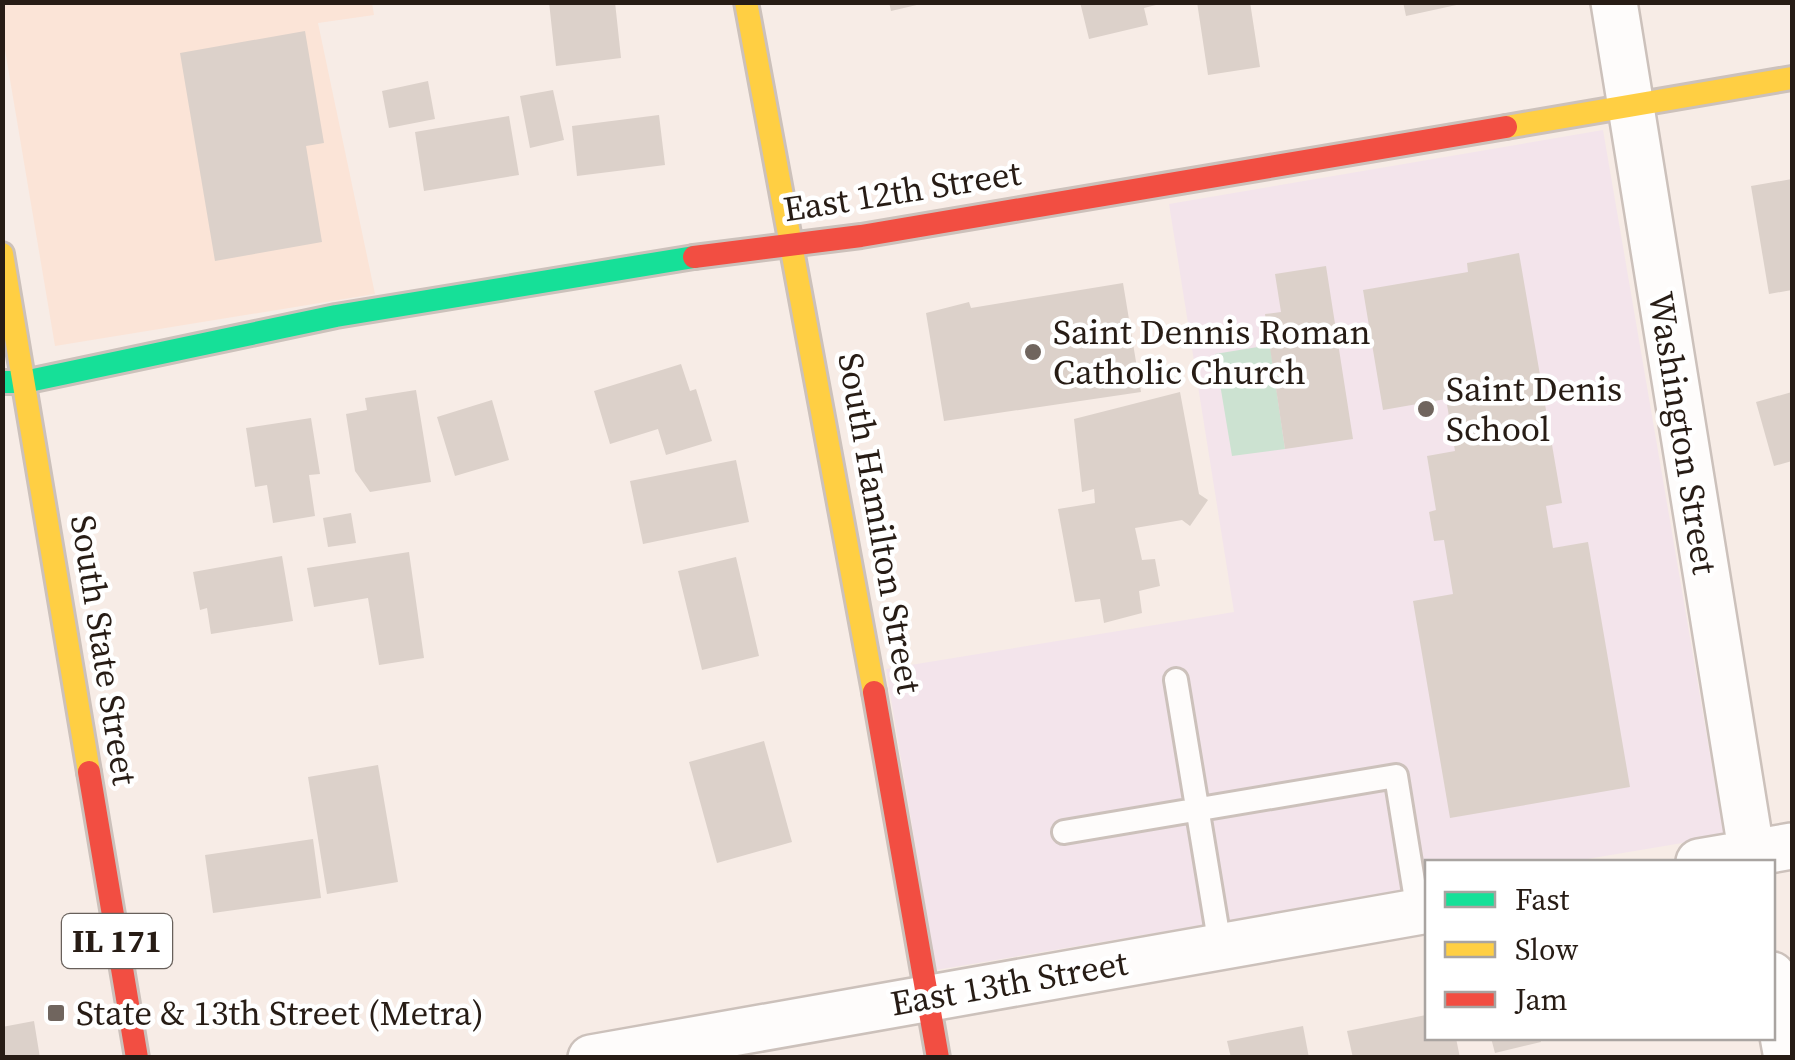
<svg xmlns="http://www.w3.org/2000/svg" width="1795" height="1060" font-family="'Source Serif 4',serif">
	<rect width="100%" height="100%" fill="#f7ece6"/>
	<!-- built -->
	<path fill="#fbe4d7" d="M 2,3 L 372,3 L 374,15 L 318,23 L 375,294 L 55,346 L 3,38 Z"/>
	<!-- education -->
	<path fill="#f3e4eb" d="M 1603,130 L 1724,836 L 1569,862 L 1428,862 L 1427,887 L 936,970 L 886,669 L 1234,612 L 1169,204 Z"/>
	<!-- green -->
	<path fill="#cce2d1" d="M 1270,345 L 1285,449 L 1232,456 L 1215,354 Z"/>
	<!-- building -->
	<path fill="#dcd1ca" d="M 549,2 L 615,2 L 621,58 L 556,66 Z
		M 889,2 L 921,2 L 921,4 L 891,11 Z
		M 1080,2 L 1160,2 L 1160,4 L 1144,8 L 1148,25 L 1089,39 Z
		M 1197,2 L 1250,2 L 1260,67 L 1208,75 Z
		M 1403,2 L 1461,2 L 1461,4 L 1406,16 Z
		M 305,31 L 324,143 L 306,146 L 322,242 L 215,261 L 180,53 Z
		M 428,81 L 435,119 L 389,128 L 382,91 Z
		M 553,90 L 564,140 L 530,148 L 520,96 Z
		M 659,115 L 665,165 L 577,176 L 572,126 Z
		M 509,116 L 519,175 L 424,191 L 415,132 Z
		M 1792,179 L 1792,290 L 1769,294 L 1751,186 Z
		M 1519,253 L 1562,503 L 1546,506 L 1553,548 L 1588,542 L 1630,787 L 1450,818 L 1413,601 L 1453,594 L 1444,540 L 1434,541 L 1429,512 L 1436,510 L 1427,456 L 1455,451 L 1446,399 L 1383,410 L 1363,290 L 1468,272 L 1467,263 Z
		M 1326,266 L 1353,439 L 1285,449 L 1265,314 L 1281,312 L 1275,274 Z
		M 1123,283 L 1141,392 L 944,421 L 926,313 L 969,302 L 971,308 Z
		M 681,364 L 690,391 L 696,389 L 712,441 L 666,455 L 658,429 L 610,444 L 594,391 Z
		M 416,390 L 431,482 L 370,492 L 355,471 L 346,414 L 367,410 L 365,398 Z
		M 1180,392 L 1199,494 L 1208,500 L 1190,526 L 1182,520 L 1135,528 L 1142,560 L 1155,559 L 1160,586 L 1139,591 L 1142,613 L 1104,623 L 1100,599 L 1075,602 L 1058,509 L 1095,503 L 1094,489 L 1082,492 L 1074,419 Z
		M 1792,392 L 1792,461 L 1774,466 L 1756,402 Z
		M 492,400 L 509,460 L 455,476 L 437,417 Z
		M 311,418 L 320,474 L 309,475 L 315,516 L 273,523 L 267,485 L 255,487 L 246,428 Z
		M 736,460 L 749,522 L 643,544 L 630,481 Z
		M 351,513 L 356,543 L 328,547 L 323,518 Z
		M 409,552 L 424,658 L 379,665 L 368,598 L 314,607 L 307,568 Z
		M 282,556 L 293,621 L 211,634 L 207,608 L 200,610 L 193,572 Z
		M 736,557 L 759,656 L 702,670 L 678,571 Z
		M 764,741 L 792,842 L 717,863 L 689,762 Z
		M 378,765 L 398,882 L 327,894 L 308,777 Z
		M 313,839 L 321,898 L 213,913 L 205,855 Z
		M 1426,1015 L 1428,1038 L 1456,1038 L 1460,1058 L 1353,1058 L 1347,1031 Z
		M 34,1021 L 40,1058 L 2,1058 L 2,1027 Z
		M 1303,1026 L 1309,1058 L 1231,1058 L 1227,1041 Z
		M 1491,1038 L 1540,1038 L 1541,1042 L 1495,1053 Z"/>
	<g fill="none" stroke-linecap="round" stroke-linejoin="round">
		<defs>
			<path id="lane" d="M 1176,680 L 1220,946
				M 1064,832 L 1396,776 L 1418,912"/>
			<path id="street" d="M 1614,2 L 1753,862
				M 1699,862 L 1792,846
				M 1772,975 L 1787,1058
				M 591,1058 L 1428,910"/>
			<path id="fast" d="M 2,382 L 24,382 L 336,316 L 694,257"/>
			<path id="slow" d="M 746,2 L 874,692
				M 1506,127 L 1792,78
				M 2,254 L 89,772"/>
			<path id="jam" d="M 694,257 L 861,236 L 1506,127
				M 874,692 L 938,1058
				M 89,772 L 137,1058"/>
		</defs>
		<!-- lane casing -->
		<use href="#lane" stroke="#ccc1bb" stroke-width="28"/>
		<!-- street casing -->
		<use href="#street" stroke="#ccc1bb" stroke-width="50"/>
		<!-- fast casing -->
		<use href="#fast" stroke="#ccc1bb" stroke-width="28"/>
		<!-- slow casing -->
		<use href="#slow" stroke="#ccc1bb" stroke-width="28"/>
		<!-- jam casing -->
		<use href="#jam" stroke="#ccc1bb" stroke-width="28"/>
		<!-- lane -->
		<use href="#lane" stroke="#fefcfb" stroke-width="22"/>
		<!-- street -->
		<use href="#street" stroke="#fefcfb" stroke-width="45"/>
		<!-- fast -->
		<use href="#fast" stroke="#16e098" stroke-width="22"/>
		<!-- slow -->
		<use href="#slow" stroke="#ffcf43" stroke-width="22"/>
		<!-- jam -->
		<use href="#jam" stroke="#f24e42" stroke-width="22"/>
	</g>
	<!-- markers -->
	<g fill="#70655e" stroke="#fff" stroke-width="4">
		<circle cx="1033" cy="352" r="10"/>
		<circle cx="1426" cy="409" r="10"/>
		<rect x="46" y="1003" width="20" height="20" rx="5"/>
	</g>
	<g text-anchor="middle" stroke-width="9" stroke-linejoin="round" paint-order="stroke">
		<!-- shield labels -->
		<rect fill="#fff" stroke="#68605b" stroke-width="2.5" x="62" y="914" width="110" height="54" rx="8"/>
		<g font-size="32" font-weight="bold" fill="#271c15">
			<text x="117" y="952">IL 171</text>
		</g>
		<!-- street labels -->
		<g font-size="35" fill="#271c15" stroke="#fff">
			<text transform="translate(902 191) rotate(-9)" y="12">East 12th Street</text>
			<text transform="translate(1683 433) rotate(81)" y="12">Washington Street</text>
			<text transform="translate(880 523) rotate(80)" y="12">South Hamilton Street</text>
			<text transform="translate(104 650) rotate(81)" y="12">South State Street</text>
			<text transform="translate(1009 983) rotate(-10)" y="12">East 13th Street</text>
		</g>
		<!-- poi labels -->
		<g font-size="35" fill="#271c15" stroke="#fff" text-anchor="start">
			<text x="1053" y="344">Saint Dennis Roman<tspan x="1053" dy="40">Catholic Church</tspan></text>
			<text x="1446" y="401">Saint Denis<tspan x="1446" dy="40">School</tspan></text>
			<text x="76" y="1025">State &amp; 13th Street (Metra)</text>
		</g>
	</g>
	<!-- border -->
	<rect width="1795" height="1060" fill="none" stroke="#271c15" stroke-width="10"/>
	<!-- legend -->
	<rect x="1425" y="860" width="350" height="180" fill="#ffffff" stroke="#a9a4a1" stroke-width="2.5"/>
	<rect x="1445" y="892" width="50" height="15" fill="#16e098" stroke="#a9a4a1" stroke-width="2.5"/>
	<text x="1515" y="910" font-size="30" fill="#271c15">Fast</text>
	<rect x="1445" y="942" width="50" height="15" fill="#ffcf43" stroke="#a9a4a1" stroke-width="2.5"/>
	<text x="1515" y="960" font-size="30" fill="#271c15">Slow</text>
	<rect x="1445" y="992" width="50" height="15" fill="#f24e42" stroke="#a9a4a1" stroke-width="2.5"/>
	<text x="1515" y="1010" font-size="30" fill="#271c15">Jam</text>
</svg>
